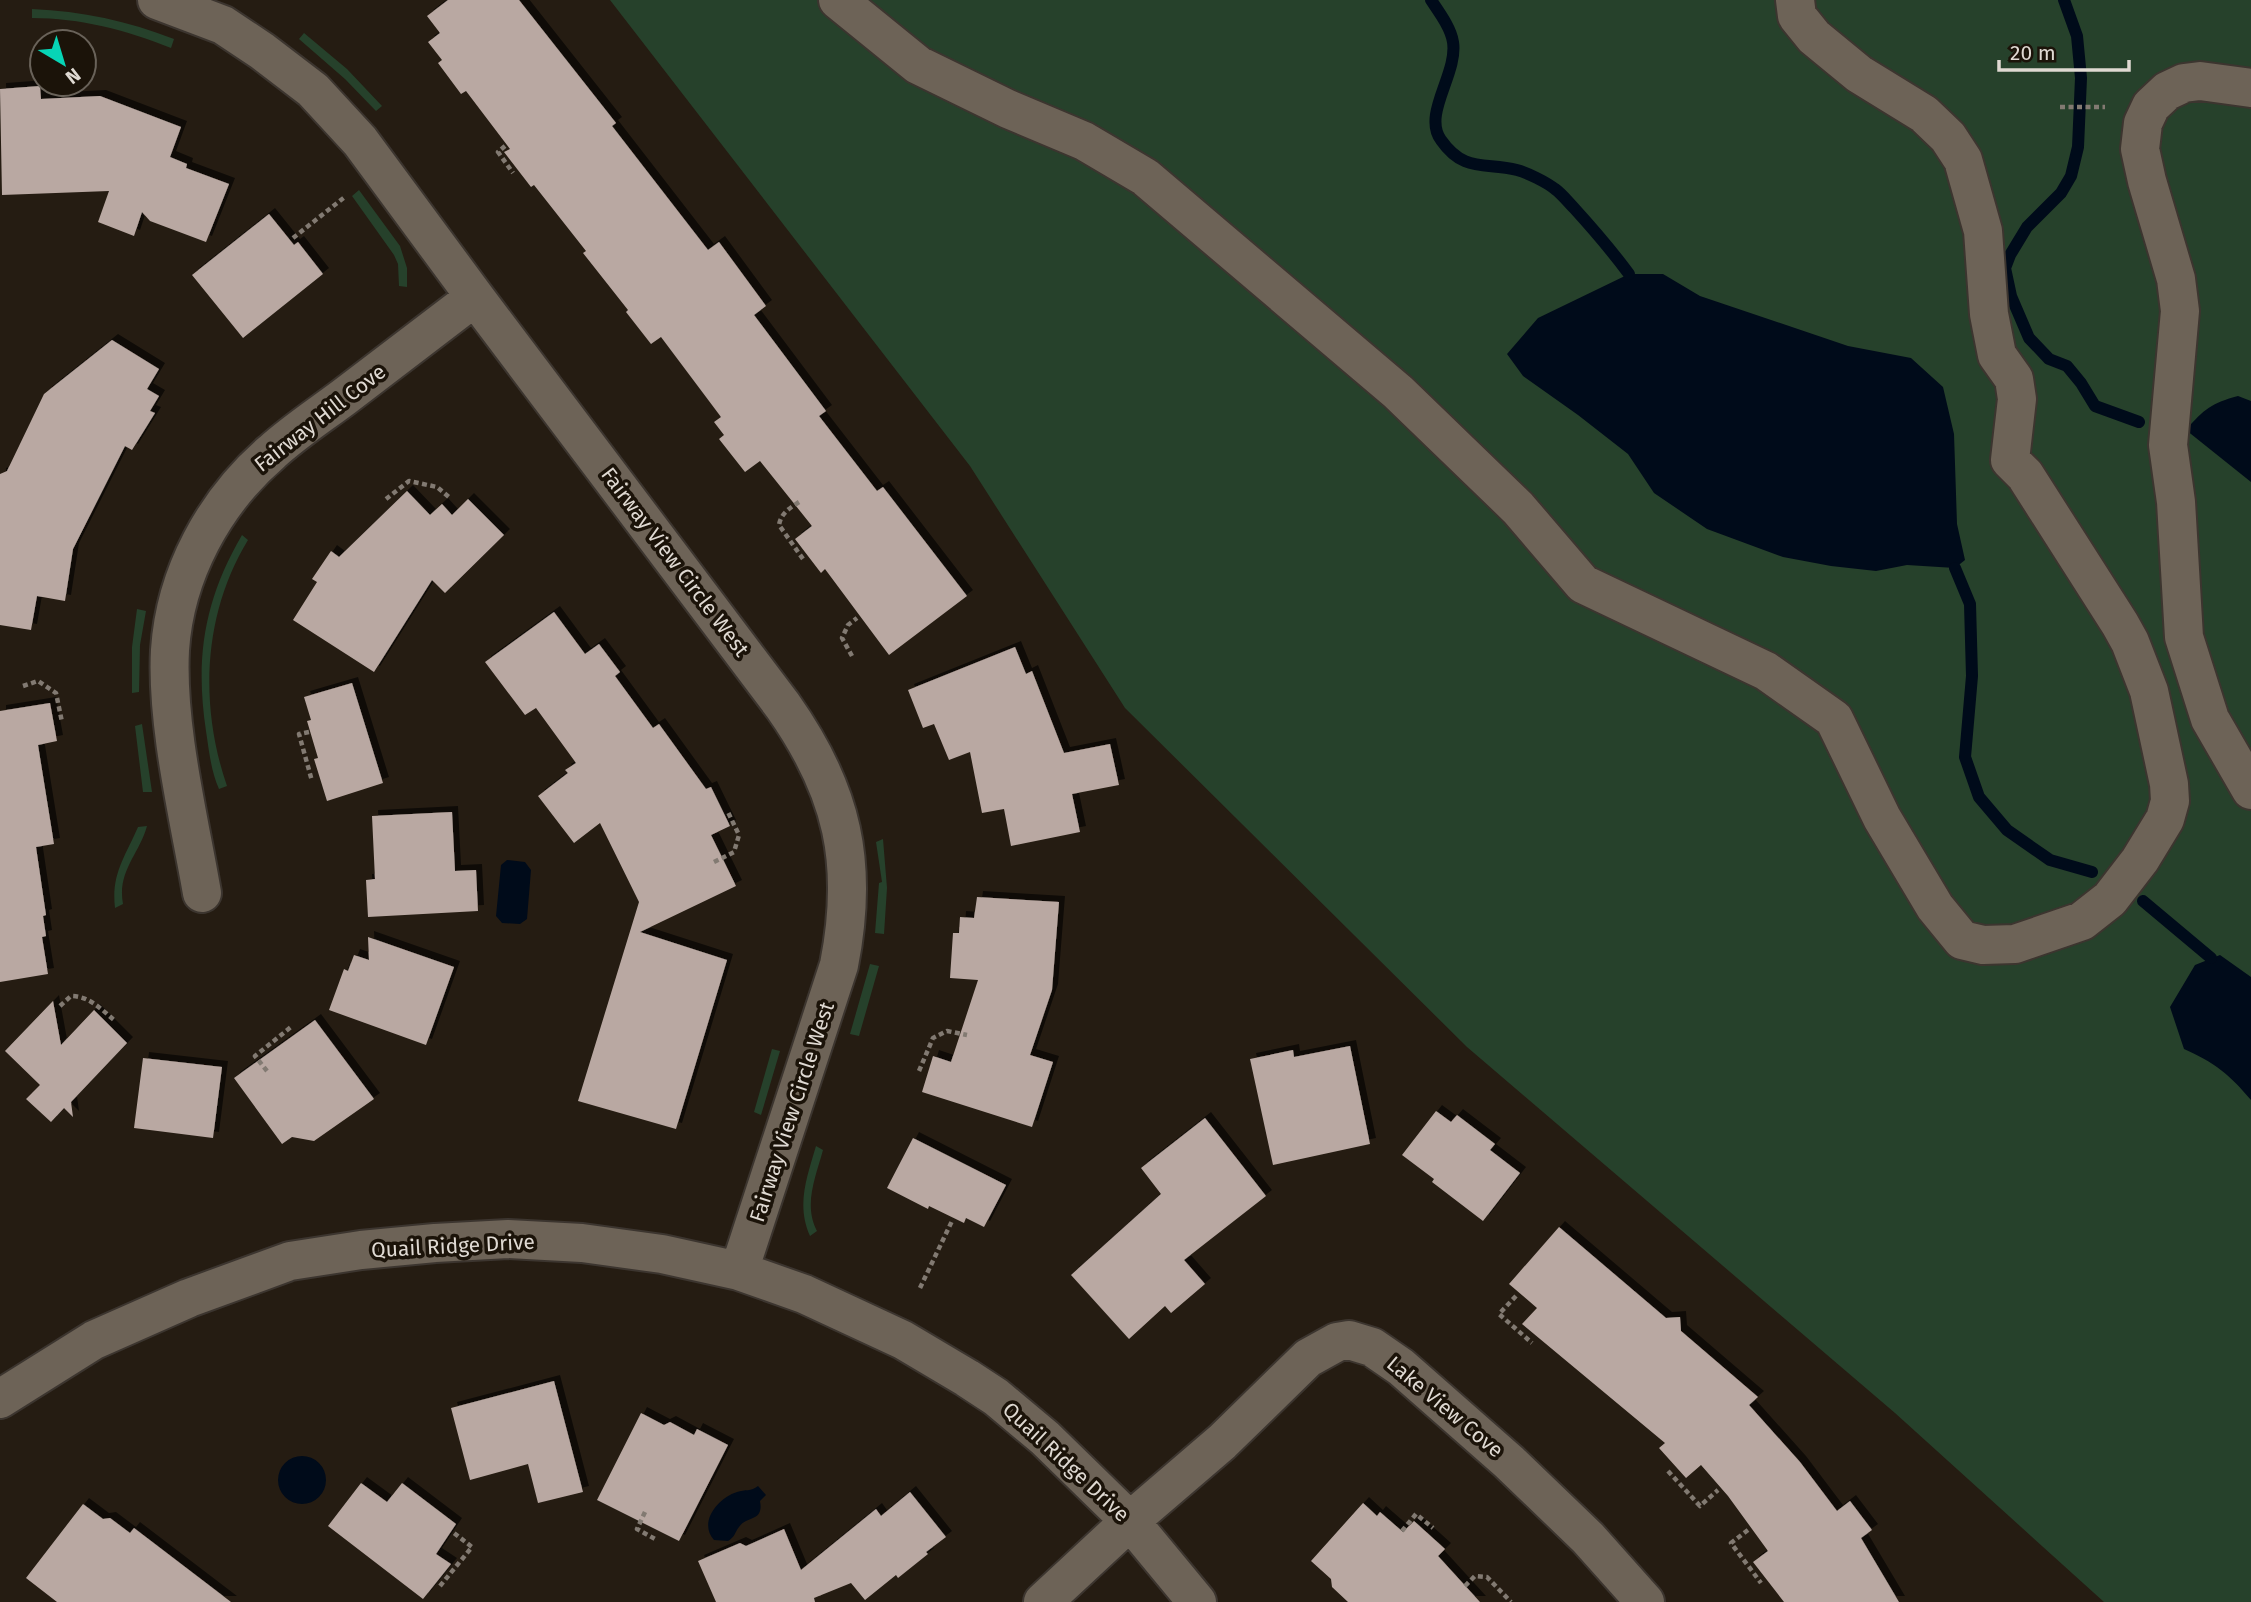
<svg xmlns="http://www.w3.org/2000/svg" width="2251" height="1602" font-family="'Fira Sans',sans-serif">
	<defs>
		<filter id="shadow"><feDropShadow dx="6" dy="-6" stdDeviation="0" flood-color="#0009"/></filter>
	</defs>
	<rect width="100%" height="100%" fill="#251c12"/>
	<!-- green -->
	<path fill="#26412b" d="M 610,0 L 2251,0 L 2251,1602 L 2104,1602 L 1895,1413 L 1467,1047 L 1125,708 L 970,466 Z
		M 32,9 C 82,11 128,21 174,39 L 171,48 C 126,30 80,18 32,18 Z
		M 304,33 L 347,69 L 382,106 L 376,111 L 345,79 L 299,39 Z
		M 359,190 L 400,246 L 407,268 L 407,287 L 399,286 L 398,264 L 394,255 L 352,196 Z
		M 242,535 L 248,540 C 203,614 199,705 227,786 L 219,789 C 211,771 209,751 206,731 C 195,658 204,600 242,535 Z
		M 137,609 L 146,611 L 140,645 L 139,692 L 132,693 L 132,647 Z
		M 142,724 L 152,792 L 143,792 L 135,726 Z
		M 147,826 C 139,855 117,871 123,904 L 115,908 C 111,874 125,857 138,827 Z
		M 883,839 L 887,888 L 884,934 L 875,933 L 879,883 L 882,882 L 876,842 Z
		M 870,964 L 879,966 L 859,1036 L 850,1034 Z
		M 772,1049 L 780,1051 L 761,1115 L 754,1112 Z
		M 816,1146 L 823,1150 C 816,1176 803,1205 817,1231 L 810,1236 C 796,1205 807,1177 816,1146 Z"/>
	<!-- water -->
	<path fill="#000b1a" d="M 1629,274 L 1663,274 L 1700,296 L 1848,346 L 1911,358 L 1943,387 L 1954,434 L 1957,524 L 1965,560 L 1955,568 L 1907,565 L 1876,571 L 1831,566 L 1783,557 L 1707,529 L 1654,493 L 1628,454 L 1578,415 L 1523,376 L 1507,354 L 1538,318 Z
		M 2238,396 L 2251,401 L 2251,482 L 2186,430 C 2204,409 2212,403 2238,396 Z
		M 507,860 L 525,862 L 531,870 L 527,919 L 520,924 L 502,923 L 496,916 L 501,865 Z
		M 2220,955 L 2251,977 L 2251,1100 C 2230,1075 2214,1062 2184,1049 L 2170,1007 L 2195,965 Z
		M278 1480a24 24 0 1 1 48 0a24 24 0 1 1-48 0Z
		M 758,1486 L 766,1495 L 760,1501 C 764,1522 747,1515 739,1527 C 735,1532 735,1537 728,1541 L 714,1540 C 698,1522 718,1498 737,1492 C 745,1489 751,1492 758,1486 Z"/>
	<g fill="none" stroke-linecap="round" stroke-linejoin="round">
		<!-- stream -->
		<path stroke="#000b1a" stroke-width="12" d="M 1431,0 C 1439,12 1451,28 1453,42 C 1458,74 1422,114 1441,140 C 1464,173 1485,162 1517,170 C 1528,173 1546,182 1555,189 C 1562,194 1568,202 1574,208 C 1594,230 1612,251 1629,274
			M 2064,0 L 2077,36 L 2081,78 L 2078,147 L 2071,176 L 2061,193 L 2027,227 L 2010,255 L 2005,268 L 2011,296 L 2029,338 L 2049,359 L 2067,366 L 2081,383 L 2095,406 L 2139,422
			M 1955,568 L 1970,604 L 1972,676 L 1965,757 L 1979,797 L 2007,830 L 2050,860 L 2092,872
			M 2143,901 L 2211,958"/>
	</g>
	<!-- building -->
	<path fill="#b9a8a2" filter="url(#shadow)" d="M 448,0 L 519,0 L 616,123 L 612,126 L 708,250 L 719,242 L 766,306 L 754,315 L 826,411 L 819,416 L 877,491 L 883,487 L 967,596 L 889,655 L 825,569 L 821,573 L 795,539 L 812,526 L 760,461 L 745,472 L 719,439 L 724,435 L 714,422 L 721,417 L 661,337 L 651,344 L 626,312 L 628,310 L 583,253 L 586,251 L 534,185 L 531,187 L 504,152 L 510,149 L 466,91 L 461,94 L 438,63 L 442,60 L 428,42 L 440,33 L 427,16 Z
		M 40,86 L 41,99 L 100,96 L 181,127 L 170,157 L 187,164 L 186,168 L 229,184 L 206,242 L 150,221 L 142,212 L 134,236 L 98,222 L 109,191 L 2,195 L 0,89 Z
		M 269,214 L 294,245 L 298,242 L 323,274 L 243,338 L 192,275 Z
		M 112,340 L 159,369 L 147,389 L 159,396 L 150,411 L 155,413 L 132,450 L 125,446 L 73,549 L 65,601 L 37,596 L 31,630 L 0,625 L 0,474 L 7,471 L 44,394 Z
		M 407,491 L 430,515 L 442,504 L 452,515 L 468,499 L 504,535 L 445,593 L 432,580 L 374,672 L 293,620 L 317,582 L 312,579 L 331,551 L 339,557 Z
		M 554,612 L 585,654 L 599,644 L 620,672 L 615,676 L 653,728 L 659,724 L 706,789 L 711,787 L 730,826 L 711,835 L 736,886 L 640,932 L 727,960 L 676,1129 L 578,1101 L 639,902 L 600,823 L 574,843 L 538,796 L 568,773 L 565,770 L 576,763 L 536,708 L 525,715 L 485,662 Z
		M 1015,647 L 1026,674 L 1032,671 L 1064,753 L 1110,744 L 1119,785 L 1072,794 L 1080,832 L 1011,846 L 1004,809 L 982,813 L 970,752 L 949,760 L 934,724 L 923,728 L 908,690 Z
		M 352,683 L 383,783 L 327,801 L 314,759 L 318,758 L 307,721 L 311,720 L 304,697 Z
		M 50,703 L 57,741 L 38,745 L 54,844 L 36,847 L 46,915 L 43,916 L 46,936 L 42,937 L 48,974 L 0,982 L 0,711 Z
		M 452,812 L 455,871 L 476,870 L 478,911 L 368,917 L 366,880 L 375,879 L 372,816 Z
		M 977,897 L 1059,902 L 1052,990 L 1030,1055 L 1053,1062 L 1032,1127 L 922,1092 L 933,1056 L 951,1062 L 978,980 L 950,978 L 953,933 L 959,933 L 960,917 L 974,918 Z
		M 368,937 L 454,967 L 426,1045 L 329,1010 L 344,969 L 348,971 L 354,955 L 369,960 Z
		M 53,1001 L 61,1045 L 94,1010 L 127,1043 L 71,1102 L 73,1117 L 64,1108 L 51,1122 L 26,1099 L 40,1085 L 5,1051 Z
		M 315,1020 L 374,1099 L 314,1141 L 292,1137 L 282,1144 L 234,1078 Z
		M 1350,1046 L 1370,1144 L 1273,1165 L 1250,1059 L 1293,1050 L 1294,1057 Z
		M 143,1058 L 222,1067 L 213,1138 L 134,1128 Z
		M 1436,1111 L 1451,1122 L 1457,1115 L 1495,1144 L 1490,1150 L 1520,1173 L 1483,1221 L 1432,1182 L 1434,1179 L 1402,1155 Z
		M 1205,1118 L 1266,1196 L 1184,1260 L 1205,1284 L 1171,1313 L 1165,1306 L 1129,1339 L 1071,1275 L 1161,1194 L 1141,1168 Z
		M 913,1138 L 1006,1185 L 984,1227 L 966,1218 L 964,1223 L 929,1206 L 928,1209 L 887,1188 Z
		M 1559,1227 L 1666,1318 L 1680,1317 L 1681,1331 L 1758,1397 L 1749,1405 L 1800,1462 L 1837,1511 L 1850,1501 L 1872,1530 L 1861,1538 L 1899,1602 L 1784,1602 L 1753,1562 L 1768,1551 L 1728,1496 L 1701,1465 L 1686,1478 L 1659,1448 L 1665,1443 L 1522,1324 L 1537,1308 L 1509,1284 Z
		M 554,1381 L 583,1492 L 538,1503 L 528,1464 L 470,1480 L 451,1408 Z
		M 641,1413 L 664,1425 L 670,1422 L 694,1435 L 697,1429 L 728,1445 L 679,1541 L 597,1500 Z
		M 361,1483 L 387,1502 L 402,1483 L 456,1524 L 436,1554 L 451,1564 L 423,1599 L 328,1526 Z
		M 910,1492 L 946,1537 L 926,1552 L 928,1554 L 898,1578 L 896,1575 L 865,1600 L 851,1583 L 814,1598 L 815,1602 L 716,1602 L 698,1561 L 740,1543 L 746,1546 L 784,1529 L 801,1570 L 876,1509 L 881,1516 Z
		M 1363,1503 L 1377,1516 L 1380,1512 L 1403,1532 L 1414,1521 L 1445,1549 L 1438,1556 L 1480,1602 L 1348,1602 L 1332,1587 L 1331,1579 L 1311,1561 Z
		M 83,1504 L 103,1519 L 110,1518 L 130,1533 L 134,1528 L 231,1602 L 57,1602 L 26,1578 Z"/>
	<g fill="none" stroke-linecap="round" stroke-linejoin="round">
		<defs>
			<path id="minor" d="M 157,0 L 223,25 L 262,51 L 313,90 L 360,141 L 475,297 L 783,706 C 843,791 859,864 839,965 L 739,1271
				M 838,0 L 918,65 L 1008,109 L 1084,141 L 1145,177 L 1398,392 L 1518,508 L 1583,584 L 1766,671 L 1834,719 L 1882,818 L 1935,907 L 1962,940 L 1983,945 L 2015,944 L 2082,921 L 2110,899 L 2140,860 L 2165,819 L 2170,801 L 2169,784 L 2149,691 L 2130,642 L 2120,624 L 2025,475 L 2010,460 L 2017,399 L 2014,379 L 1997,355 L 1989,314 L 1983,231 L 1963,160 L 1948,137 L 1924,114 L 1859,74 L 1814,37 L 1797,16 L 1795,0
				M 2251,88 L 2200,81 L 2184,83 L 2167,91 L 2151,106 L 2143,123 L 2140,149 L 2147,181 L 2176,279 L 2180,311 L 2168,445 L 2176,502 L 2184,637 L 2210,719 L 2251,790
				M 202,893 C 189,818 166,725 170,650 C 175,574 214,502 272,452 C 294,432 320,415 344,397 C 387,364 431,331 475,297
				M 0,1399 L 94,1340 L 189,1298 L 290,1261 L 361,1250 L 435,1243 L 508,1239 L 582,1243 L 662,1254 L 739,1271 L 804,1294 L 903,1340 L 967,1378 L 996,1397 L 1045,1438 L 1130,1521 L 1197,1602
				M 1043,1602 L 1130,1521 L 1222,1442 L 1308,1358 L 1337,1342 L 1349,1340 L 1372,1347 L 1401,1367 L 1509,1462 L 1588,1538 L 1645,1602"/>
		</defs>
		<!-- minor casing -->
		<use href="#minor" stroke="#3c352f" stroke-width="42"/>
		<!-- path -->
		<path stroke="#827a72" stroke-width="4.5" stroke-dasharray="5 3.5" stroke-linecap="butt" d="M 2060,107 L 2105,107
			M 505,146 L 498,152 L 513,173
			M 293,238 L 346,196
			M 386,499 L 409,481 L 437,487 L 450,498
			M 799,502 C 790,508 781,513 779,525 L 803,559
			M 852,656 L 842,638 L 848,625 L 857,618
			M 23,686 L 38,681 L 56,693 L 62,722
			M 309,732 L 299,734 L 312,781
			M 714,862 L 734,852 L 739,835 L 727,810
			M 60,1006 L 71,996 C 89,996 101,1009 114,1020
			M 267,1071 L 255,1056 L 291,1027
			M 919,1071 L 933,1038 L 947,1031 L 967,1035
			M 920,1288 L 952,1221
			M 1516,1296 L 1499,1314 L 1532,1343
			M 1668,1471 L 1700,1506 L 1718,1490
			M 645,1512 L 637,1529 L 655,1539
			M 1748,1530 L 1731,1543 L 1761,1583
			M 1402,1531 L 1416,1514 L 1433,1528
			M 440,1586 L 472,1547 L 454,1533
			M 1465,1586 L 1475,1576 L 1487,1577 L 1511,1602"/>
		<!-- minor -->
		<use href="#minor" stroke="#6d6357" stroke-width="38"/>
	</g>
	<g text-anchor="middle" stroke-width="7" stroke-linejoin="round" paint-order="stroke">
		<!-- street labels -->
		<g font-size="21" fill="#dfd9d2" stroke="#1b1309">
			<text transform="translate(320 418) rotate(-38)" y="7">Fairway Hill Cove</text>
			<text transform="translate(675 562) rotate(53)" y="7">Fairway View Circle West</text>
			<text transform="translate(792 1112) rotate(-72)" y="7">Fairway View Circle West</text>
			<text transform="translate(453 1246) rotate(-3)" y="7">Quail Ridge Drive</text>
			<text transform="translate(1445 1407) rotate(40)" y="7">Lake View Cove</text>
			<text transform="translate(1066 1462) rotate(43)" y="7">Quail Ridge Drive</text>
		</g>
	</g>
	<!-- north arrow -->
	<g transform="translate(63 63) rotate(142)"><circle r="33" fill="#1b1309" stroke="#696259" stroke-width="2"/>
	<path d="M0-5L12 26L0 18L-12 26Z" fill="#07d5b6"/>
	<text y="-10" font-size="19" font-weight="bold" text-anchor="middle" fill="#dfd9d2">N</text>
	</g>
	<!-- scale -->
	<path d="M1999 60v10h130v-10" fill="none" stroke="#dfd9d2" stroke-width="3.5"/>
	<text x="2010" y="60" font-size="21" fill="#dfd9d2" stroke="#1b1309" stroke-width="5" paint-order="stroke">20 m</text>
</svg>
